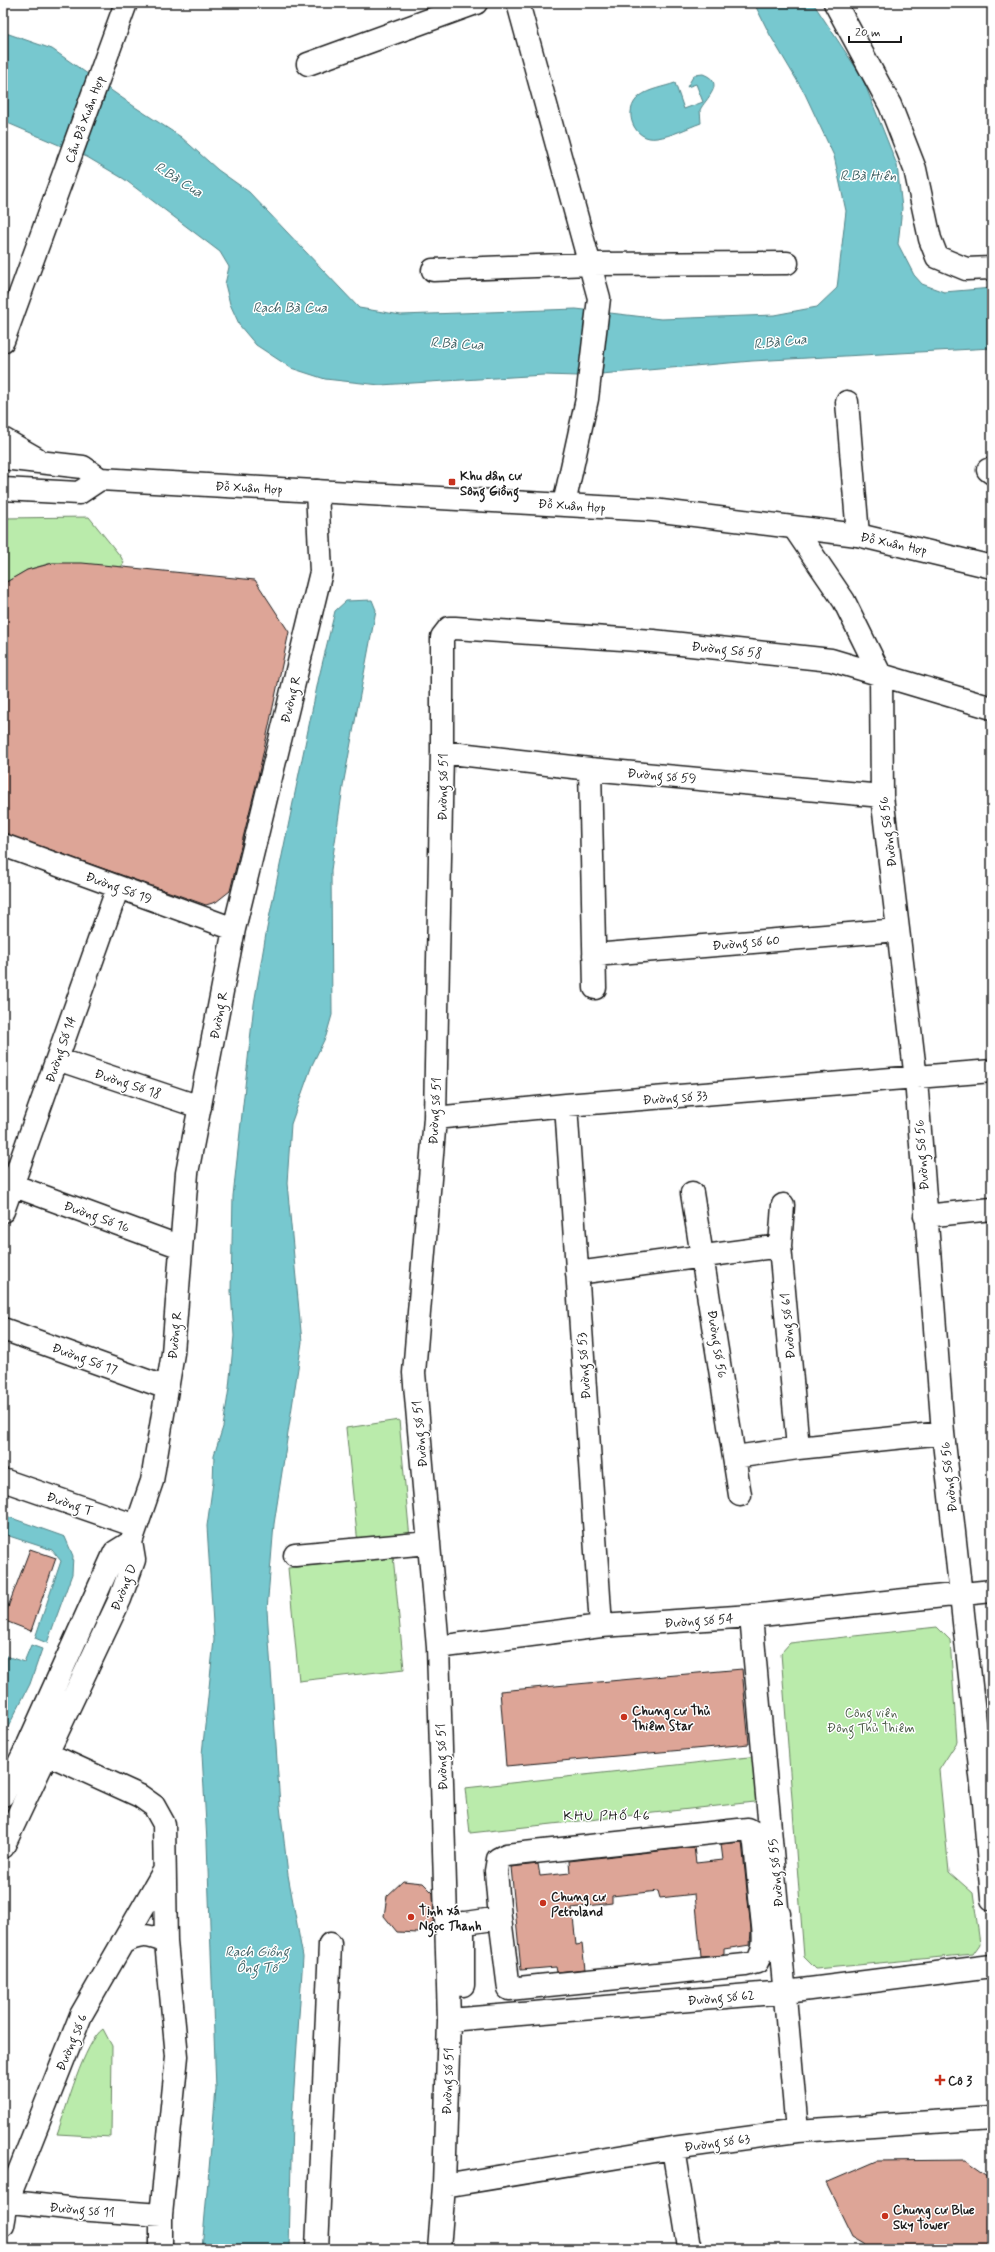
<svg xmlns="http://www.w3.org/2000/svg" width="995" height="2252" font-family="Mynerve,sans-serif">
	<rect width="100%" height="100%" fill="#fff"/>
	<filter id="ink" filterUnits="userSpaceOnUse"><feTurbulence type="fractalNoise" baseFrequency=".025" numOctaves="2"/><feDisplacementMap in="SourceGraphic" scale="8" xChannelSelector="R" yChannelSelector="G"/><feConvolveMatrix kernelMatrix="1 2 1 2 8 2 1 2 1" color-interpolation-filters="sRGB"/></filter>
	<g filter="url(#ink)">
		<!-- green -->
		<path fill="#baebab" stroke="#6b8464" d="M 89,517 L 121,557 L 124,563 L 121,567 L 51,563 L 27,570 L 3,584 L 3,518 Z
			M 399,1420 L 410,1539 L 358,1544 L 346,1428 Z
			M 393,1556 L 404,1669 L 299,1681 L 288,1568 Z
			M 937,1627 L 950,1640 L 957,1742 L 939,1770 L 949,1872 L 973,1893 L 980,1944 L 973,1954 L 816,1969 L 804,1957 L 781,1653 L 790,1643 Z
			M 758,1756 L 763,1801 L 470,1833 L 465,1788 Z
			M 103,2029 L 112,2046 L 111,2137 L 57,2134 C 66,2110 84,2042 103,2029 Z"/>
		<!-- water -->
		<path fill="#77c8cf" stroke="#538387" d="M 754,3 L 813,3 L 862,77 L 897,165 L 902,208 L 898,244 L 914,275 L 922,284 L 944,292 L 992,288 L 992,348 L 752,361 L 578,376 L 544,375 L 380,385 L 325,379 L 291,368 L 256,345 L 240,326 L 230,304 L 225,284 L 229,267 L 220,252 L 124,179 L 87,157 L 3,121 L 3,32 L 52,49 L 135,107 L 181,137 L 218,170 L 249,192 L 359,308 L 401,315 L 576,309 L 661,319 L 774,315 L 817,307 L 837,288 L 846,211 L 834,156 L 805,94 L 770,35 Z
			M 703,74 C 727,83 705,99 700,110 L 701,123 C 687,128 672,136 657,138 C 634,142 621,110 640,96 C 649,89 664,87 675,83 L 684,109 L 703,102 L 696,84 L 687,87 L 694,75 Z
			M 372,600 L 376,610 L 344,780 L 331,870 L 332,1015 L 326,1036 L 312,1065 L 291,1124 L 287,1183 L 302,1342 L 274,1524 L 267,1610 L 280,1806 L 288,1875 L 303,1957 L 292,2118 L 289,2249 L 202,2249 L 216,2089 L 207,1842 L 202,1754 L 214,1640 L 207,1526 L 213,1482 L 214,1455 L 223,1427 L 229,1388 L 234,1336 L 231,1291 L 233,1196 L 254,1004 L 267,928 L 319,677 L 335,611 L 346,601 Z
			M 3,1515 L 65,1537 L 73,1556 L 72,1574 L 47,1643 L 35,1638 L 61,1561 L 52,1550 L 3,1534 Z
			M 31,1645 L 42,1649 L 30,1684 L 3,1737 L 3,1655 L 24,1662 Z"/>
		<!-- building -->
		<path fill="#dda597" stroke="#1c1c1c" d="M 53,563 L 82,563 L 255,580 L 289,632 L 258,777 L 230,891 L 216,902 L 206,905 L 3,833 L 3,584 L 27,570 Z
			M 30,1549 L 56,1558 L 31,1631 L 3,1620 Z
			M 742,1669 L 749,1744 L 506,1766 L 500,1691 Z
			M 742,1842 L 751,1930 L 750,1945 L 724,1949 L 724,1955 L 701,1957 L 695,1894 L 660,1898 L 658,1891 L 612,1896 L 612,1903 L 572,1908 L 576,1945 L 582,1944 L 585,1969 L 557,1972 L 556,1967 L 521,1970 L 511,1867 L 538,1864 L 540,1876 L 570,1873 L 569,1861 L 694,1847 L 696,1863 L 723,1860 L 721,1844 Z
			M 403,1881 L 423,1883 L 433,1893 L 434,1921 L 418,1933 L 397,1932 L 384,1916 L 387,1896 Z
			M 965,2160 L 992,2179 L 992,2249 L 874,2249 L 852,2236 L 826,2183 L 877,2161 Z"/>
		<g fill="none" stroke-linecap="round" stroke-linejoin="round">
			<defs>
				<path id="minor" d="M 518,3 L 599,298 L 587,399 L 564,504
					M 835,3 L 890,105 L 915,169 L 930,239 L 937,257 L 966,269 L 992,268
					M 308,64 L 476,3
					M 433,270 L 590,264 L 787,263
					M 847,402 L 858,535
					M 988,470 L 992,473
					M 795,529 L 844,601 L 881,676 L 882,796 L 916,1079 L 943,1433 L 984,1803 L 992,1899
					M 442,752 L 590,769 L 882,796
					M 590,769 L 595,988
					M 3,845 L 234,929
					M 594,955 L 898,930
					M 57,1059 L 200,1107
					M 566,1105 L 601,1626
					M 435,1118 L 566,1105 L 992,1071
					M 12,1185 L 181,1247
					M 692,1193 L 740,1495
					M 783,1205 L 780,1246 L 798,1448
					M 3,1211 L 118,887
					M 925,1216 L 992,1209
					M 577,1273 L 780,1246
					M 3,1329 L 167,1388
					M 735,1457 L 798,1448 L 943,1433
					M 3,1480 L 136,1526
					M 295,1555 L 429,1543
					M 751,1616 L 797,2131
					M 438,1647 L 601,1626 L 751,1616 L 992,1591
					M 28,1745 L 140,1796 L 154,1806 L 164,1824 L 166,1942 L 177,2056 L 161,2215 L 161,2249
					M 3,1795 L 28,1745 L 115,1552 L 131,1542
					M 3,1847 L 120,1599 L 134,1560 L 131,1542 L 152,1481 L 173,1353 L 187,1173 L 234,929 L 321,572 L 317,491
					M 500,1918 L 509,1989 L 745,1965 L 757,1962 C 766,1947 764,1934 762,1917
					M 463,1923 L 463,1985
					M 446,1926 L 500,1918 L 496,1871 L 498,1859 L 506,1855 L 748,1829 L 753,1832 L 755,1844 L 762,1917 L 779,1914
					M 122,1943 C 141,1934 146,1934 166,1942
					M 449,2020 L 786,1992 L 992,1966
					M 673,2148 L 689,2247 L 692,2249
					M 444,2186 L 673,2148 L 797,2131 L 992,2118
					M 3,2201 L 76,2209 L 161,2215
					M 3,2225 L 7,2202 L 81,2015 L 164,1871
					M 317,2249 L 330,1944
					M 439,2249 L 444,2186 L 449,2020 L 438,1647 L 414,1373 L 435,1118 L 442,752 L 442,637 L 449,628 L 455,628 L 653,641 L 831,660 L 992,708"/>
				<path id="major" d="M 3,341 L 126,3
					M 3,439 L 36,458
					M 3,458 L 83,467 L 100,479 L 653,510 L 858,535 L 992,567
					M 3,489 L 79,493 L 100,479"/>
			</defs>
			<!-- minor casing -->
			<use href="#minor" stroke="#1c1c1c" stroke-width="25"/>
			<!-- major casing -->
			<use href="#major" stroke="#1c1c1c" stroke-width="25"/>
			<!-- minor -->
			<use href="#minor" stroke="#fff" stroke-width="22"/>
			<!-- major -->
			<use href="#major" stroke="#fff" stroke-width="22"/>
		</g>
	</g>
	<!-- markers -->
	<g fill="#c8321e" stroke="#fff" stroke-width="1.5">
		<rect x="448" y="478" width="8" height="8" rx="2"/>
		<circle cx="624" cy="1717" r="4"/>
		<circle cx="543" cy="1903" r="4"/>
		<circle cx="411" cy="1917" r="4"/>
		<path d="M938 2074h4v4h4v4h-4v4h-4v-4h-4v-4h4z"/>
		<circle cx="885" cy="2216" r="4"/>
	</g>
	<g text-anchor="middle" stroke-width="3" stroke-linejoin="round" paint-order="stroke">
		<!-- street labels -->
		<g font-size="13" fill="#1c1c1c" stroke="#fff">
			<text transform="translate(84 119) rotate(-70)" y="5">Cầu Đỗ Xuân Hợp</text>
			<text transform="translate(249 487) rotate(3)" y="5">Đỗ Xuân Hợp</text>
			<text transform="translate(572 505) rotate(4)" y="5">Đỗ Xuân Hợp</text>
			<text transform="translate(894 543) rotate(12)" y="5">Đỗ Xuân Hợp</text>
			<text transform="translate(727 649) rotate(6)" y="5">Đường Số 58</text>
			<text transform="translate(290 699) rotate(-76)" y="5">Đường R</text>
			<text transform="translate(662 775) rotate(5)" y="5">Đường số 59</text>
			<text transform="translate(442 787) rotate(-89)" y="5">Đường số 51</text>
			<text transform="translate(887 832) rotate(-97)" y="5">Đường Số 56</text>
			<text transform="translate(119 887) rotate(20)" y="5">Đường Số 19</text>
			<text transform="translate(746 942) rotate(-5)" y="5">Đường số 60</text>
			<text transform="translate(218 1015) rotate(-79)" y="5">Đường R</text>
			<text transform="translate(60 1049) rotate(-71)" y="5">Đường Số 14</text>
			<text transform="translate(128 1083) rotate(18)" y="5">Đường Số 18</text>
			<text transform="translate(675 1097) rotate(-4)" y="5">Đường số 33</text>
			<text transform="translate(434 1111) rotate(-87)" y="5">Đường số 51</text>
			<text transform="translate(921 1155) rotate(-94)" y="5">Đường Số 56</text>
			<text transform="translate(97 1216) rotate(20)" y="5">Đường Số 16</text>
			<text transform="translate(787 1326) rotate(-95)" y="5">Đường số 61</text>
			<text transform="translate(174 1335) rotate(-84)" y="5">Đường R</text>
			<text transform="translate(718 1344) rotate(81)" y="5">Đường số 56</text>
			<text transform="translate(85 1358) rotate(20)" y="5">Đường Số 17</text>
			<text transform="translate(583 1366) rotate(-94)" y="5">Đường số 53</text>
			<text transform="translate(419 1434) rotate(-95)" y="5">Đường số 51</text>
			<text transform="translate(948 1477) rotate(-96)" y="5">Đường Số 56</text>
			<text transform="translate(70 1503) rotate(19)" y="5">Đường T</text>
			<text transform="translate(123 1587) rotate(-68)" y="5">Đường D</text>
			<text transform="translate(699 1620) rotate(-4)" y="5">Đường số 54</text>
			<text transform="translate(441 1757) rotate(-92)" y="5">Đường số 51</text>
			<text transform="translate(775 1873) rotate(-95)" y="5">Đường số 55</text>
			<text transform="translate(721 1997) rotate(-5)" y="5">Đường số 62</text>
			<text transform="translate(71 2042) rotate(-67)" y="5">Đường số 6</text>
			<text transform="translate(447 2081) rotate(-88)" y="5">Đường số 51</text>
			<text transform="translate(717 2142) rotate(-8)" y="5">Đường số 63</text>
			<text transform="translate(82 2209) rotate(5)" y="5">Đường số 11</text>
		</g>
		<!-- poi labels -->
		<g font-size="13" font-weight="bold" fill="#1c1c1c" stroke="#fff" text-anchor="start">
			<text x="460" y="480">Khu dân cư<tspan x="460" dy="15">Sông Giồng</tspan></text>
			<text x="632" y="1715">Chung cư Thủ<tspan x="632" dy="15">Thiêm Star</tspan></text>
			<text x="551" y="1901">Chung cư<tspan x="551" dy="15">Petroland</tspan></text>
			<text x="419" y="1915">Tịnh xá<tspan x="419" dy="15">Ngọc Thanh</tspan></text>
			<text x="948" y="2085">Cô 3</text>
			<text x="893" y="2214">Chung cư Blue<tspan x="893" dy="15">Sky Tower</tspan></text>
		</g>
		<!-- park labels -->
		<g font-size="13" fill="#4b5a47" stroke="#fff">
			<text x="871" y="1717">Công viên<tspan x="871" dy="15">Đông Thủ Thiêm</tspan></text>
		</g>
		<!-- water labels -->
		<g font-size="14" font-style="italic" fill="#406164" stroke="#fff">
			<text x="868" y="180">R.Bà Hiên</text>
			<text transform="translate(179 179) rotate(32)" y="5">R.Bà Cua</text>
			<text x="290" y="312">Rạch Bà Cua</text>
			<text transform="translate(780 341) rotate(-6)" y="5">R.Bà Cua</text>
			<text transform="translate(457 343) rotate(3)" y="5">R.Bà Cua</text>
			<text x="257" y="1956">Rạch Giồng<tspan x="257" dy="16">Ông Tố</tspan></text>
		</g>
		<!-- neighbourhood labels -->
		<g font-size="14" letter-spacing="1" fill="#1c1c1c" stroke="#fff">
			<text x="607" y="1820">KHU PHỐ 46</text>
		</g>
	</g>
	<!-- margin -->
	<rect width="995" height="2252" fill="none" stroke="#fff" stroke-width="16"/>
	<rect x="8" y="8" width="979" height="2236" fill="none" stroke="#1c1c1c" stroke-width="1.5" filter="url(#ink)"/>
	<!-- scale -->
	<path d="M849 36v6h52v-6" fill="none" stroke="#1c1c1c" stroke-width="2"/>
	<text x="855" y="36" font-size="12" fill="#1c1c1c" stroke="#ffffff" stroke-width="3" paint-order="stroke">20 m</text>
</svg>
